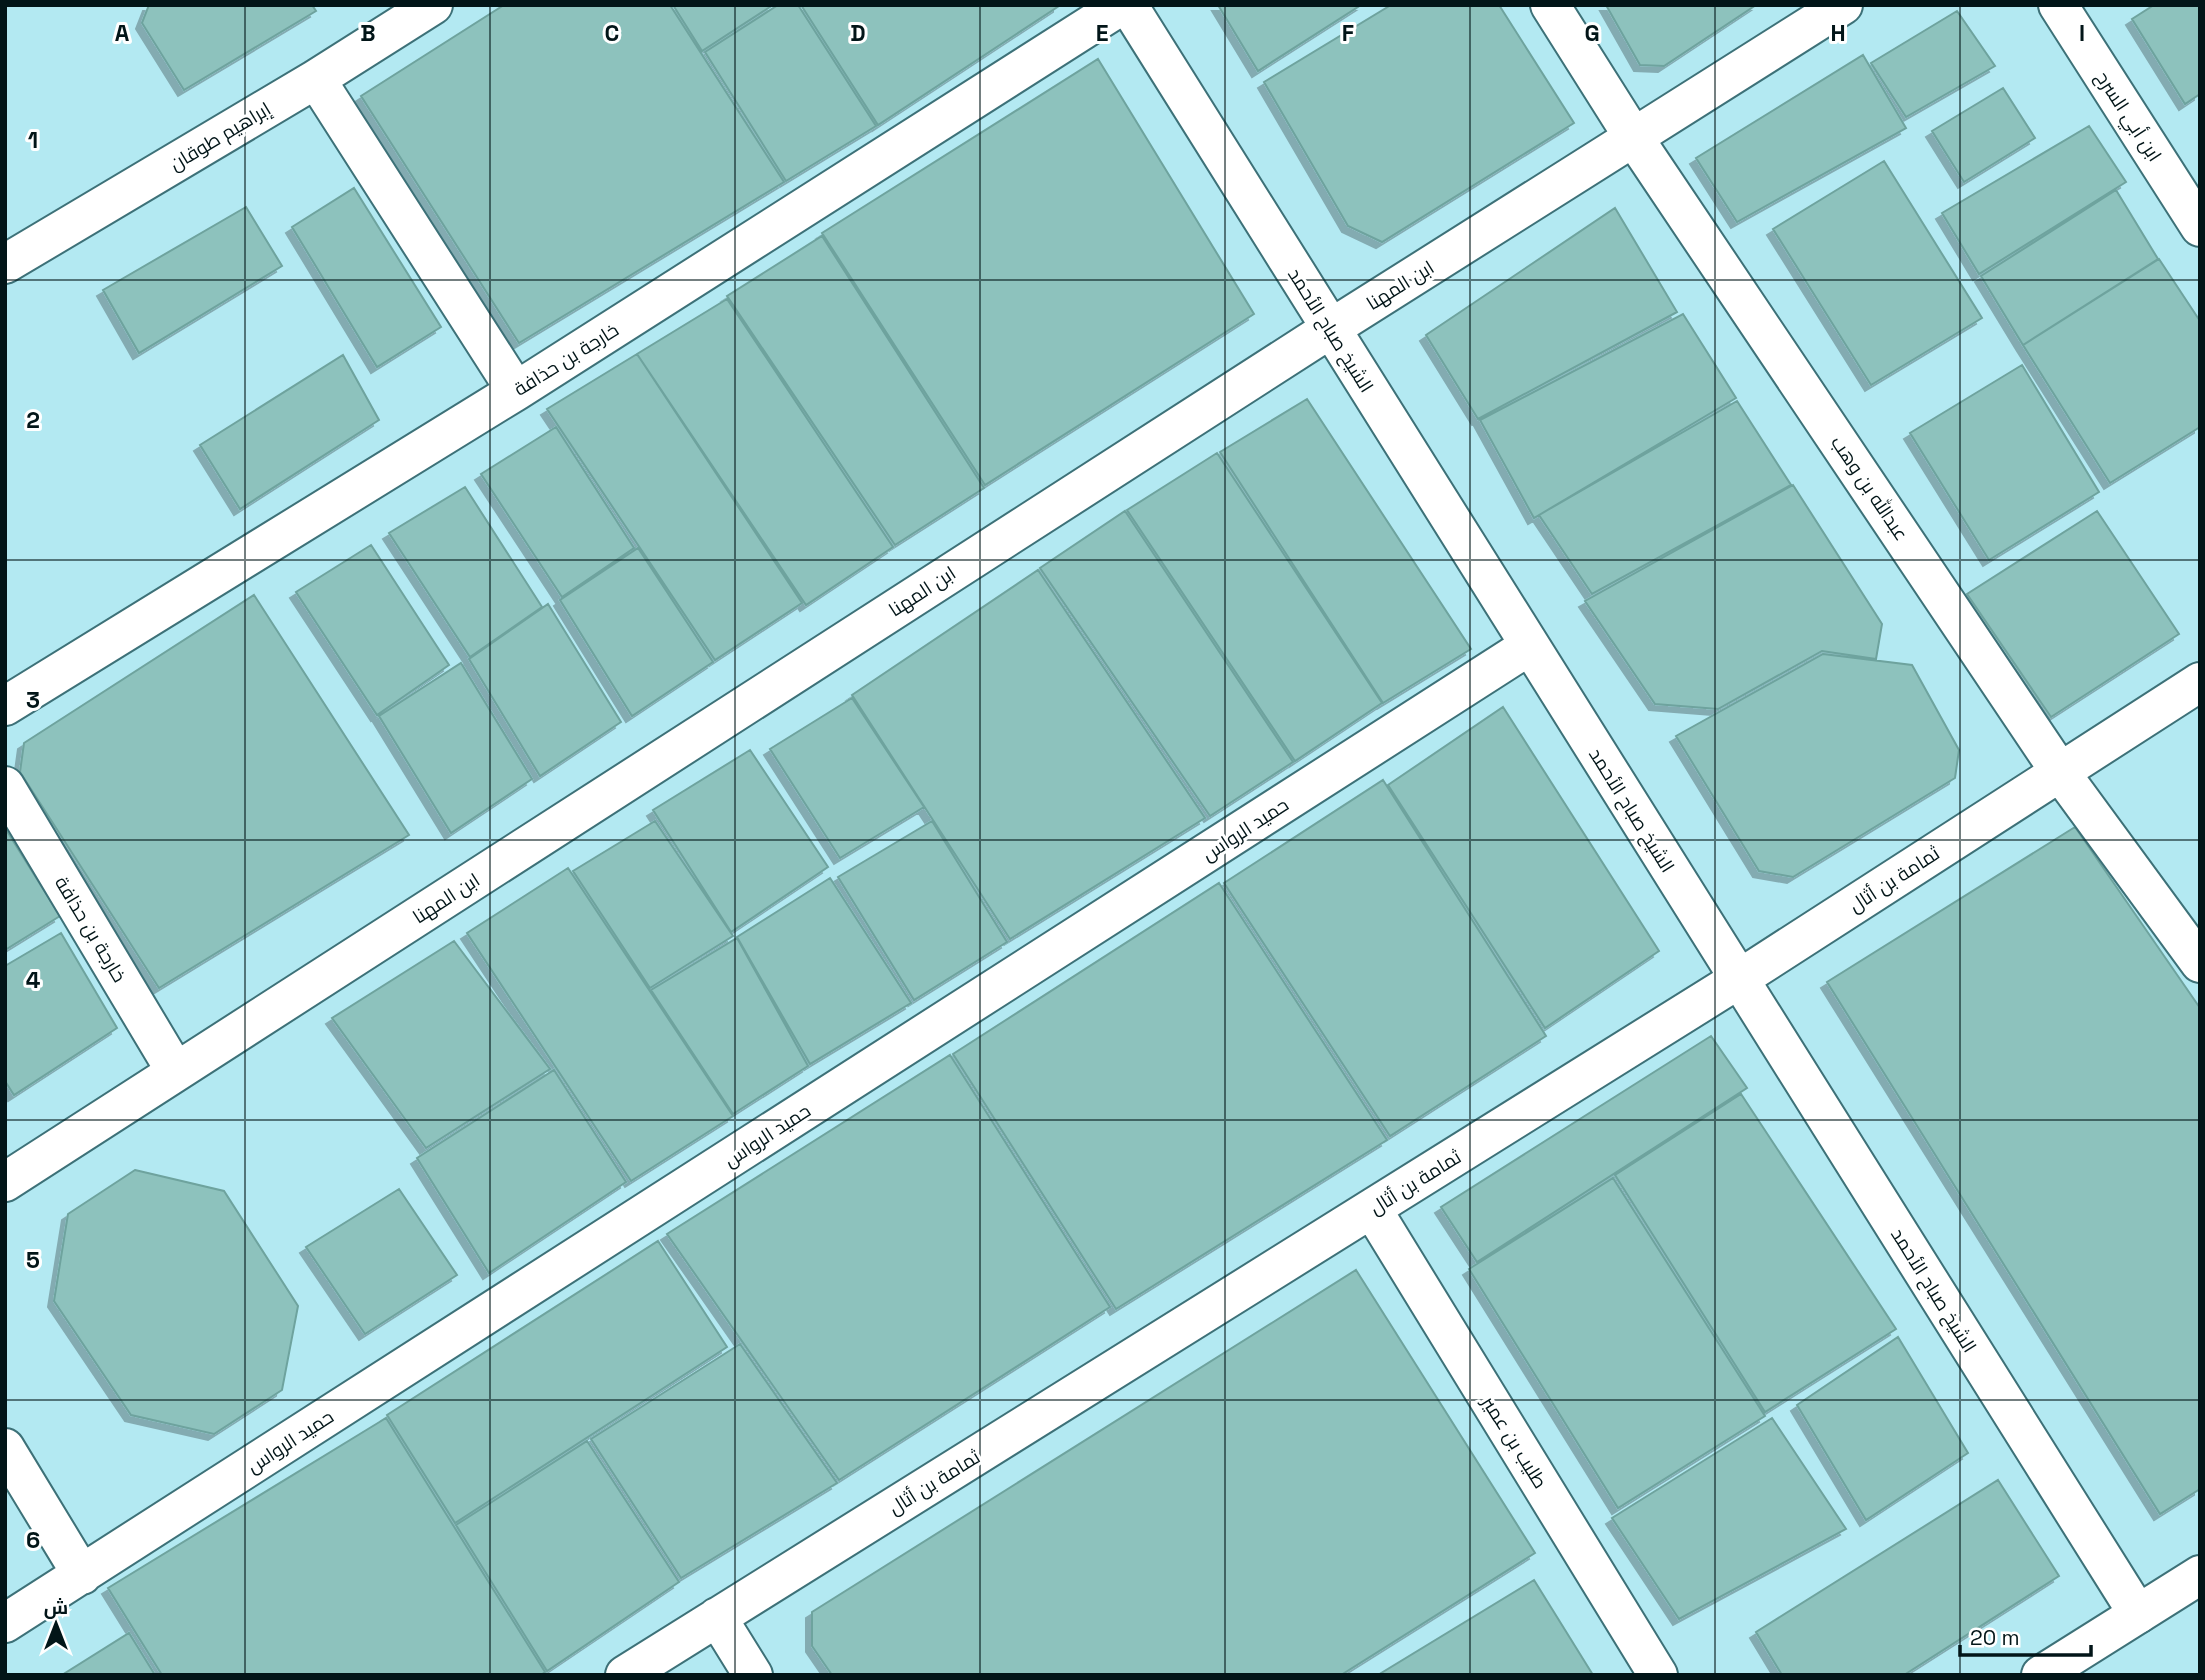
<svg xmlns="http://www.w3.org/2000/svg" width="2205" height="1680" font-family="'Space Grotesk',Cairo,sans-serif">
	<defs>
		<filter id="shadow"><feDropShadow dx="-6" dy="6" stdDeviation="0" flood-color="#0004"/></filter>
	</defs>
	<rect width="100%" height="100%" fill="#b3e9f2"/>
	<!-- building -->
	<path fill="#8dc2bd" stroke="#6ea39e" stroke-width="2" filter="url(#shadow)" d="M 149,5 L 312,5 L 316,11 L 184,90 L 142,23 Z
		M 504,5 L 670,5 L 784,182 L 519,343 L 361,96 Z
		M 673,5 L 773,5 L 702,51 Z
		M 778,5 L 798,5 L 876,126 L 786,181 L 705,52 Z
		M 801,5 L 1059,5 L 1059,6 L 878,125 Z
		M 1218,5 L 1361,5 L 1258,71 Z
		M 1391,5 L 1499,5 L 1574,123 L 1382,242 L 1348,226 L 1264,82 Z
		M 1606,5 L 1756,5 L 1664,66 L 1640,65 Z
		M 2154,5 L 2200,5 L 2200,94 L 2185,104 L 2132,19 Z
		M 1957,11 L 1995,66 L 1906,117 L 1871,63 Z
		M 1863,55 L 1906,128 L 1737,222 L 1696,158 Z
		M 1098,59 L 1254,314 L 985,485 L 822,233 Z
		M 2003,88 L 2035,138 L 1964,182 L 1932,131 Z
		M 2089,126 L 2126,182 L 1979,274 L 1942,213 Z
		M 1884,161 L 1982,318 L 1871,385 L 1773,229 Z
		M 354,188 L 441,327 L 377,367 L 292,227 Z
		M 2116,190 L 2158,259 L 2023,345 L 1981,276 Z
		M 246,207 L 282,266 L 139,353 L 103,290 Z
		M 1615,208 L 1677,312 L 1478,419 L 1426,335 Z
		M 822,236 L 984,488 L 895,545 L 727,296 Z
		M 2159,259 L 2200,321 L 2200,427 L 2110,483 L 2023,345 Z
		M 727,299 L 893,547 L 806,605 L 637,354 Z
		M 1683,314 L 1736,398 L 1534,518 L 1480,420 Z
		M 637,354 L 802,603 L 715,660 L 547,409 Z
		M 343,355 L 379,420 L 240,509 L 200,445 Z
		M 2022,365 L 2099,492 L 1989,560 L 1910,433 Z
		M 1307,399 L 1471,649 L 1383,703 L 1220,452 Z
		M 1737,401 L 1791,485 L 1592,594 L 1539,515 Z
		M 556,427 L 634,548 L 562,597 L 481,474 Z
		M 1217,453 L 1382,703 L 1295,761 L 1127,510 Z
		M 1793,485 L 1882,624 L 1876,659 L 1822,651 L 1718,709 L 1655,704 L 1585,601 Z
		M 465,487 L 542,607 L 470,657 L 389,533 Z
		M 1125,511 L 1293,762 L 1210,816 L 1040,568 Z
		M 2097,511 L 2179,634 L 2051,717 L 1967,594 Z
		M 371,545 L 449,665 L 377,715 L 296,592 Z
		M 638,548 L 713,662 L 632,716 L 560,600 Z
		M 1038,570 L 1205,818 L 1010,939 L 852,695 Z
		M 254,595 L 409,835 L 159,988 L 20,772 L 24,743 Z
		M 548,604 L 621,722 L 540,776 L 469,659 Z
		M 1823,654 L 1912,665 L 1959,750 L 1955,778 L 1793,877 L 1759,871 L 1676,736 Z
		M 461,663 L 532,779 L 451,833 L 379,716 Z
		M 852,698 L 924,807 L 840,858 L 770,749 Z
		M 1503,707 L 1659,951 L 1545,1028 L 1388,785 Z
		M 750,750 L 828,867 L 731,932 L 653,810 Z
		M 1383,780 L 1546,1036 L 1390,1136 L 1224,883 Z
		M 655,821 L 733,936 L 650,988 L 573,871 Z
		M 932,821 L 1007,942 L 914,1000 L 838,877 Z
		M 2075,827 L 2200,1008 L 2200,1489 L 2160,1514 L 1827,982 Z
		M 5,828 L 60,916 L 5,950 Z
		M 568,868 L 733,1116 L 631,1181 L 467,933 Z
		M 830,878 L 911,1003 L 810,1064 L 737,937 Z
		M 1219,883 L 1387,1140 L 1116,1309 L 953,1054 Z
		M 61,933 L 117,1028 L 14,1095 L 5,1081 L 5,966 Z
		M 737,938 L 808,1066 L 733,1114 L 651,990 Z
		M 454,941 L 550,1069 L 426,1148 L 332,1018 Z
		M 1711,1036 L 1747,1088 L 1477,1262 L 1441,1207 Z
		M 950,1055 L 1110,1307 L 839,1480 L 667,1234 Z
		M 554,1070 L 626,1182 L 489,1273 L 417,1158 Z
		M 1741,1094 L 1896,1329 L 1765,1412 L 1615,1175 Z
		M 135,1170 L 224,1191 L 298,1306 L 282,1390 L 214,1434 L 131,1415 L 54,1301 L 68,1214 Z
		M 1613,1178 L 1765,1416 L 1618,1508 L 1469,1269 Z
		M 399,1189 L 457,1275 L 365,1334 L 306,1247 Z
		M 658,1241 L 727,1347 L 455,1523 L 387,1415 Z
		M 1356,1270 L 1535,1553 L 1341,1675 L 832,1675 L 812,1646 L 812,1612 Z
		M 1898,1337 L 1968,1453 L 1866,1520 L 1797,1405 Z
		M 740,1344 L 837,1483 L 681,1578 L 591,1439 Z
		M 386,1418 L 545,1672 L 541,1675 L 162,1675 L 108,1588 Z
		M 1772,1418 L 1846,1529 L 1679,1619 L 1612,1518 Z
		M 587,1441 L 679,1582 L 547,1671 L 456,1525 Z
		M 1998,1480 L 2059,1576 L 1904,1675 L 1782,1675 L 1756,1632 Z
		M 1534,1580 L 1593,1675 L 1378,1675 Z
		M 129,1633 L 155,1675 L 62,1675 Z"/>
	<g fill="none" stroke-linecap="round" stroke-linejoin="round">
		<defs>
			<path id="minor" d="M 1128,5 L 2138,1614
				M 1550,5 L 1634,138 L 2060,772 L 2200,963
				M 2058,5 L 2200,227
				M 316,79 L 516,391
				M 5,264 L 316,79 L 433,5
				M 5,706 L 516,391 L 1122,5
				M 5,786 L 176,1072
				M 5,1182 L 1330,329 L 1843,5
				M 1372,1209 L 1658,1675
				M 5,1448 L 82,1575
				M 717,1617 L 753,1675
				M 5,1623 L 1529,646
				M 625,1675 L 1739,979 L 2200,682"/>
			<path id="tertiary" d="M 2041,1675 L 2200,1575"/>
		</defs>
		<!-- minor casing -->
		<use href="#minor" stroke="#3d7178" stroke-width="42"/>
		<!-- tertiary casing -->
		<use href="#tertiary" stroke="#3d7178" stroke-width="42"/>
		<!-- minor -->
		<use href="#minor" stroke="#fff" stroke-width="38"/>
		<!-- tertiary -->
		<use href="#tertiary" stroke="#fff" stroke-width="38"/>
	</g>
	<!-- grid -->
	<path fill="none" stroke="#021518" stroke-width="2" stroke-opacity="0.55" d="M 245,5 L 245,1675M 490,5 L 490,1675M 735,5 L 735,1675M 980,5 L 980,1675M 1225,5 L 1225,1675M 1470,5 L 1470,1675M 1715,5 L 1715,1675M 1960,5 L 1960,1675M 5,280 L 2200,280M 5,560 L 2200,560M 5,840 L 2200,840M 5,1120 L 2200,1120M 5,1400 L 2200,1400"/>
	<g text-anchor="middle" stroke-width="6" stroke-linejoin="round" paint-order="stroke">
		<!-- street labels -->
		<g font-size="19" fill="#021518" stroke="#fff">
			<text transform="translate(2129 116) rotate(57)" y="7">ابن أبي السرح</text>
			<text transform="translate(220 136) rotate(-31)" y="7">إبراهيم طوقان</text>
			<text transform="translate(1400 285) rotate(-32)" y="7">ابن المهنا</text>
			<text transform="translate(1331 330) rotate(58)" y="7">الشيخ صباح الأحمد</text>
			<text transform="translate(566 359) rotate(-32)" y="7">خارجة بن حذافة</text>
			<text transform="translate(1870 488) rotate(56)" y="7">عبدالله بن وهب</text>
			<text transform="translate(922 591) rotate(-33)" y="7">ابن المهنا</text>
			<text transform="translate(1632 810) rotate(58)" y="7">الشيخ صباح الأحمد</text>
			<text transform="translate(1245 829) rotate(-33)" y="7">حميد الرواس</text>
			<text transform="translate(1894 879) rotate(-33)" y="7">ثمامة بن أثال</text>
			<text transform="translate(446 898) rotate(-33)" y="7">ابن المهنا</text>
			<text transform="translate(91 929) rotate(59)" y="7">خارجة بن حذافة</text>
			<text transform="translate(767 1135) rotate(-33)" y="7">حميد الرواس</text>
			<text transform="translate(1415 1182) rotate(-32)" y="7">ثمامة بن أثال</text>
			<text transform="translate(1934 1290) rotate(58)" y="7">الشيخ صباح الأحمد</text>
			<text transform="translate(290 1441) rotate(-33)" y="7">حميد الرواس</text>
			<text transform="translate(1515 1442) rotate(58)" y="7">طليب بن عمير</text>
			<text transform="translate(934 1482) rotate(-32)" y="7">ثمامة بن أثال</text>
		</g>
	</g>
	<g font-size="23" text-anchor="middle" font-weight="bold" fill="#021518" stroke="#fff" stroke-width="6" stroke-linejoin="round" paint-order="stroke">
		<text x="122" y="41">A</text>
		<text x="368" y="41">B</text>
		<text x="612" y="41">C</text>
		<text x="858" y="41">D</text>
		<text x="1102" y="41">E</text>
		<text x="1348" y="41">F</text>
		<text x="1592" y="41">G</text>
		<text x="1838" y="41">H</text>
		<text x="2082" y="41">I</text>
		<text x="33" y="148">1</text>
		<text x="33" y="428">2</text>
		<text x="33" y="708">3</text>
		<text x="33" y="988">4</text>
		<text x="33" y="1268">5</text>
		<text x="33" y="1548">6</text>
	</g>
	<!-- border -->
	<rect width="2205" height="1680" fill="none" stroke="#021518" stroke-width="14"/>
	<!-- north arrow -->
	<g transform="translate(56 1624)" stroke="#ffffff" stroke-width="5" paint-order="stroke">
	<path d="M0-5L12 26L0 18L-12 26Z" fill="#021518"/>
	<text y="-10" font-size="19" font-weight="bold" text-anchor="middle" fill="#021518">ش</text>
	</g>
	<!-- scale -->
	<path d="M1960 1645v10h131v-10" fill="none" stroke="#021518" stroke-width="3.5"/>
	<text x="1970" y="1645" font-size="21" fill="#021518" stroke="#ffffff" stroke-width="5" paint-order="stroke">20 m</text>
</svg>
